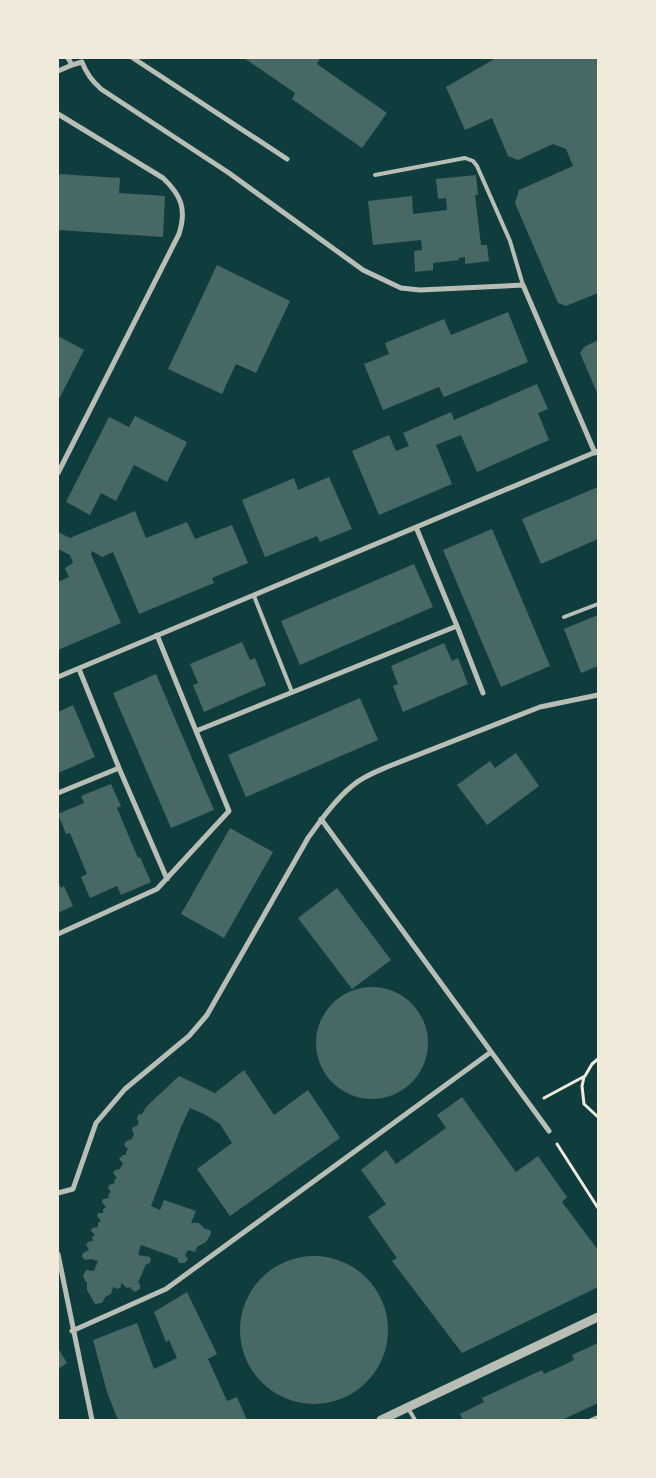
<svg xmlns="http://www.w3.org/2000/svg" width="656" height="1478" font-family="'Fira Sans Condensed',sans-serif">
	<rect width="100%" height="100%" fill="#0f3d3e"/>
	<!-- building -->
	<path fill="#486865" d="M 244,58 L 320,58 L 317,64 L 387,113 L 362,148 L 292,99 L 295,93 Z
		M 496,58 L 598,58 L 598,293 L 566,306 L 558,303 L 515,203 L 519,190 L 573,166 L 566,149 L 553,144 L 518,160 L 508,156 L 492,118 L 465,130 L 446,87 Z
		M 58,174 L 120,178 L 119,193 L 165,196 L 163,237 L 58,230 Z
		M 476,175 L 478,195 L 475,195 L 481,245 L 487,245 L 489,261 L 465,264 L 465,257 L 459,258 L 459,260 L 433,263 L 433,270 L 415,272 L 414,251 L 422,250 L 421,240 L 373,245 L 368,201 L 412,196 L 413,214 L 447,210 L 446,198 L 438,199 L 436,179 Z
		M 217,265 L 290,301 L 256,373 L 236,364 L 222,394 L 168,369 Z
		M 508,312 L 528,362 L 444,397 L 439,387 L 383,410 L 364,364 L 389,354 L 385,343 L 444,319 L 451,335 Z
		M 58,336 L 84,350 L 58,401 Z
		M 598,340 L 598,395 L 580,353 L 584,347 Z
		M 537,384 L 548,409 L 538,413 L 549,440 L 477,472 L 461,435 L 436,445 L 452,484 L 379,515 L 352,451 L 389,435 L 396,451 L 409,446 L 403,433 L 451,412 L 454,420 Z
		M 135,416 L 187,442 L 167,482 L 134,465 L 116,501 L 101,493 L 90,515 L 66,502 L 109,417 L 129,427 Z
		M 329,477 L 352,529 L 320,542 L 317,536 L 265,557 L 242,500 L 294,478 L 298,490 Z
		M 598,487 L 598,539 L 541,564 L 522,519 Z
		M 135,511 L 146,538 L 187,522 L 195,539 L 232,525 L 248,563 L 212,578 L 214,583 L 139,614 L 113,552 L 102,557 L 92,551 L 91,554 L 121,623 L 58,650 L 58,582 L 69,577 L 65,568 L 73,563 L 70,555 L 58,549 L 58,532 L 70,538 Z
		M 492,529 L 550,666 L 501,687 L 443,550 Z
		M 414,564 L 433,607 L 300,665 L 281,621 Z
		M 598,615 L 598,666 L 581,673 L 564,629 Z
		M 242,642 L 250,660 L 255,658 L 266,685 L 204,712 L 193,685 L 198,683 L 190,664 Z
		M 444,643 L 452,661 L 458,658 L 468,684 L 403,712 L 393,686 L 398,684 L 391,666 Z
		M 156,674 L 214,810 L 171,828 L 113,693 Z
		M 360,698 L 378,740 L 246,797 L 228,755 Z
		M 73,705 L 95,757 L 58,773 L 58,712 Z
		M 516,753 L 539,786 L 487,825 L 457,785 L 490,761 L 495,768 Z
		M 111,784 L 121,806 L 117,808 L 138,858 L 140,857 L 151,882 L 121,895 L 117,886 L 90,898 L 81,877 L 87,874 L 70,833 L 66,834 L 58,814 L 84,803 L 81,796 Z
		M 230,828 L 273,852 L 224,938 L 181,914 Z
		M 58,880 L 61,888 L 64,886 L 73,906 L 58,913 Z
		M 337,888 L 391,960 L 352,989 L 298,918 Z
		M316 1043a56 56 0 1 1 112 0a56 56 0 1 1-112 0Z
		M 244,1070 L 274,1115 L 308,1090 L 340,1138 L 230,1216 L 197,1169 L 232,1143 L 220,1124 L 204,1114 L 190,1108 L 181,1127 L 151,1206 L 160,1210 L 164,1200 L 196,1211 L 191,1223 L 199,1223 L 205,1229 L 210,1230 L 211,1234 L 206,1242 L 197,1247 L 195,1252 L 188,1250 L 185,1255 L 188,1259 L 185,1263 L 179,1263 L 177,1258 L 141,1245 L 138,1255 L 150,1257 L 151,1261 L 148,1264 L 146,1264 L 138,1283 L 140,1284 L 140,1289 L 135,1292 L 131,1289 L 131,1287 L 127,1288 L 121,1283 L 121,1287 L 118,1289 L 113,1287 L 111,1294 L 105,1297 L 102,1303 L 95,1304 L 87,1290 L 87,1282 L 85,1281 L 83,1276 L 86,1270 L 94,1271 L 98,1261 L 91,1259 L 85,1260 L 82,1256 L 83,1253 L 89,1250 L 86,1244 L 90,1241 L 93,1241 L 92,1237 L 95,1235 L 91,1231 L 92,1228 L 98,1227 L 98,1223 L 101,1221 L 97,1216 L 98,1213 L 103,1213 L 103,1209 L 106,1207 L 102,1202 L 103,1199 L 109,1198 L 108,1195 L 111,1192 L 108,1188 L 109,1185 L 115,1183 L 114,1180 L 117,1178 L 113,1173 L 115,1170 L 120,1169 L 123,1163 L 119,1159 L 123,1155 L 126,1155 L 126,1152 L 128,1149 L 124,1145 L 126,1141 L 132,1139 L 134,1134 L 132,1130 L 133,1127 L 137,1126 L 139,1121 L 137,1120 L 138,1115 L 142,1114 L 146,1107 L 179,1076 L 215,1093 Z
		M 462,1097 L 516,1172 L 538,1156 L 567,1197 L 562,1202 L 598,1250 L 598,1287 L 462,1353 L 392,1261 L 397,1258 L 368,1217 L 386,1204 L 361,1170 L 386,1150 L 396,1164 L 446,1128 L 437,1115 Z
		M240 1330a74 74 0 1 1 148 0a74 74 0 1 1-148 0Z
		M 187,1292 L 217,1354 L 208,1359 L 227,1401 L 237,1397 L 247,1420 L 118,1420 L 107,1392 L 93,1340 L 137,1323 L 154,1369 L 177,1358 L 169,1340 L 166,1342 L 154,1312 Z
		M 598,1343 L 598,1403 L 562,1420 L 463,1420 L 460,1414 L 484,1402 L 482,1398 L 542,1370 L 544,1374 L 566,1364 L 574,1360 L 572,1355 Z
		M 58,1348 L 67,1363 L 58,1369 Z"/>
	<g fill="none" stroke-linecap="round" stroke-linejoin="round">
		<!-- path -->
		<path stroke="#f1e9da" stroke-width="3" d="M 584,1077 L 582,1086 L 584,1104 L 598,1117
			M 544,1098 L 585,1076 L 592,1064 L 598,1059
			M 557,1144 L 598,1208"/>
		<!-- service -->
		<path stroke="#b8beb3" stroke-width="4" d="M 375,175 L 465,158 L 473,161 L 477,166 L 510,241 L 523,285
			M 254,596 L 292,692
			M 564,617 L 598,604
			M 408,1408 L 415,1420
			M 591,1420 L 598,1417"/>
		<!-- minor -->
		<path stroke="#b8beb3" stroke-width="5" d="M 68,58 L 72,65 L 82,62 C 86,73 92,81 101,89 L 229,173 L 363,270 L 401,288 L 420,290 L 523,285 L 595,453
			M 133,58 L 287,159
			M 58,71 L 72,65
			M 58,114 L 163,178 C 181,195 187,209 179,234 L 58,473
			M 457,626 L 483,693
			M 157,635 L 196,731 L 457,626 L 416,527
			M 58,677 L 598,451
			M 119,768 L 167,879
			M 58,793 L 119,768 L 79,669
			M 321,819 L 549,1131
			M 58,934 L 157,889 L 229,811 L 196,731
			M 58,1193 L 73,1189 L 96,1123 L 125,1089 L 189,1036 L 207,1015 L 308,838 C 321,820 335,800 352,786 C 362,777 375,772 387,767 L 540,707 L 598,695
			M 58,1254 L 92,1420
			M 72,1331 L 166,1289 L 491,1052"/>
		<!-- tertiary -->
		<path stroke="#b8beb3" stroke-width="9" d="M 381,1420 L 598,1317"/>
	</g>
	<!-- border -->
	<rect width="656" height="1478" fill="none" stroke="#f1e9da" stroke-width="118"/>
</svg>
